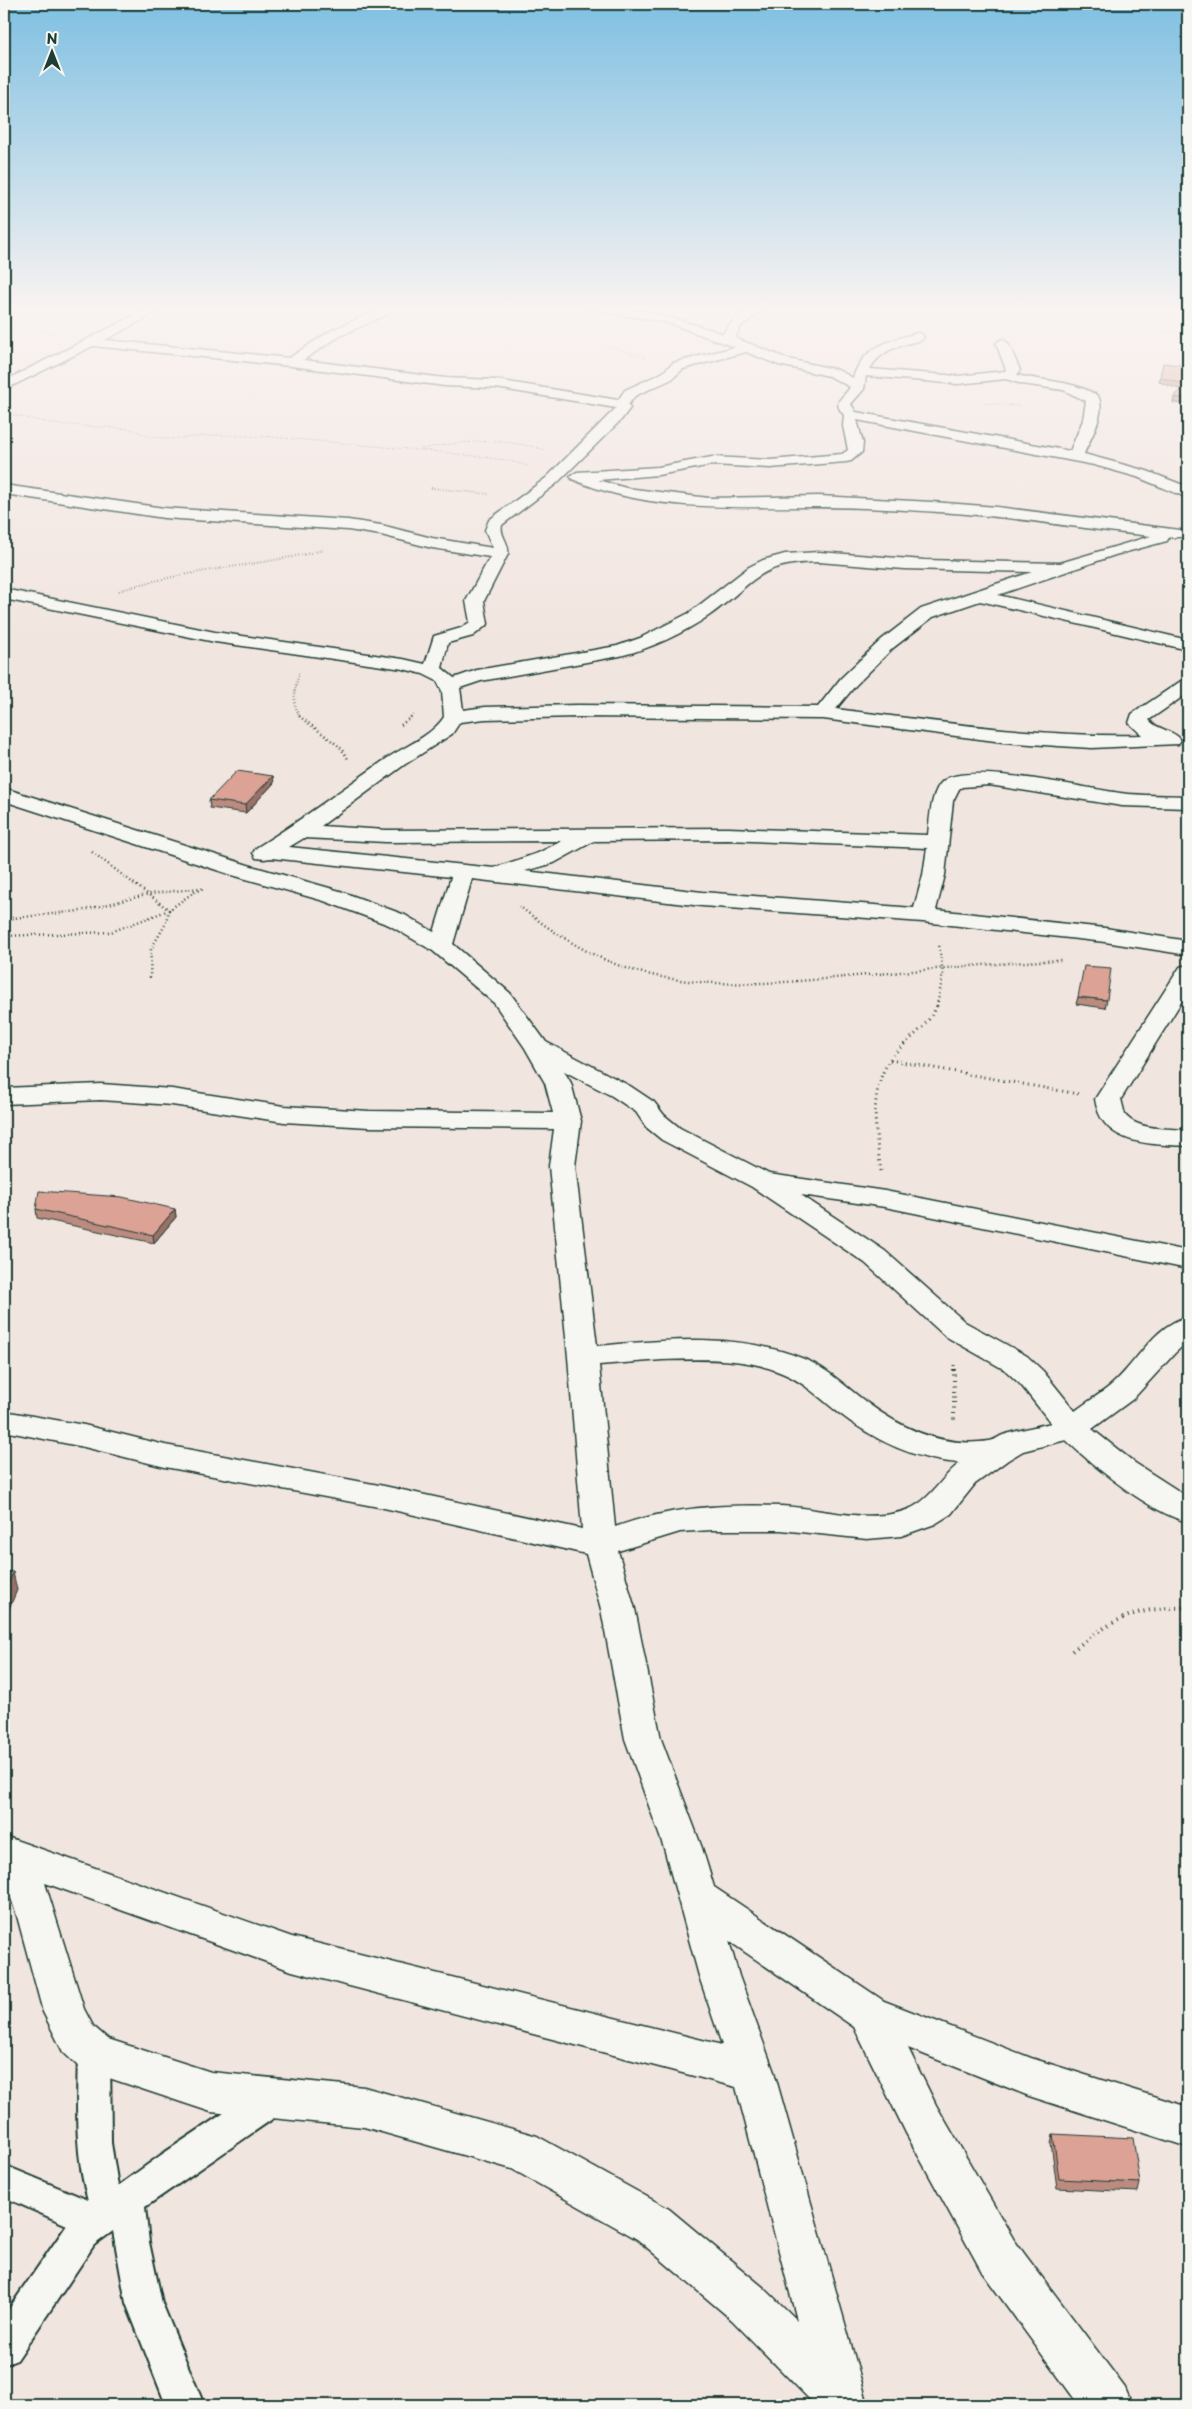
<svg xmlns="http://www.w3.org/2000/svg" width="1192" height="2409" font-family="'Playpen Sans',sans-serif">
	<rect width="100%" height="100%" fill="#f1e5df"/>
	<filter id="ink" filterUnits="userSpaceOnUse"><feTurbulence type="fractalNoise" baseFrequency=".02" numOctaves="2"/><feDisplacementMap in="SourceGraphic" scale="10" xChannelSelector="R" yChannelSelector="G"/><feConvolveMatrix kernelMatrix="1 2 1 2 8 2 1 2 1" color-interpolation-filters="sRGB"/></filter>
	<g filter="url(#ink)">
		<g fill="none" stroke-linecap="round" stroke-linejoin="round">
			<defs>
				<path id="lane" d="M 94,2039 L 106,2044 L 110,2054 L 111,2143 L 118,2186 L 161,2155 L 260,2089 L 272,2085 L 284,2089 L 289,2100 L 284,2111 L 145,2207 L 149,2242 L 162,2303 L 204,2405 L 166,2405 L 126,2303 L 113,2231 L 94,2245 L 17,2360 L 4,2365 L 4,2316 L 67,2225 L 4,2197 L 4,2165 L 88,2200 C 74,2152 77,2103 78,2054 L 82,2044 Z"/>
				<path id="street" d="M 153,306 L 168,306 L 105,340 L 289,358 L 332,330 L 384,307 L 390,311 L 388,314 L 340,336 L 303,360 L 445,378 L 496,380 L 618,400 L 625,390 L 662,373 L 673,363 L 735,347 L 666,322 L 591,310 L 585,306 C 634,306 677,318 723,334 C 733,316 750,306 769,306 L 741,326 L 735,338 L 788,359 L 838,370 L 853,378 C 862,347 890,340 918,333 L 922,334 L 924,337 L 922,340 C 902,345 881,349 870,369 L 958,376 L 1005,371 L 1006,370 L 996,343 L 1002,339 L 1008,343 L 1020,370 L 1017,375 C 1045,382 1073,380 1098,396 C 1107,412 1090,439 1084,454 L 1147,471 L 1188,487 L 1188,498 L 1137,477 L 1094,465 L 857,420 L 863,443 L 862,452 L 851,461 L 846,462 L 770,468 L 712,465 L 658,475 L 598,480 L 626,488 L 709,498 L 819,496 L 932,502 L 997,507 L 1188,531 L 1188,537 L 1169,537 L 1167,541 L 1115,555 L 998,595 L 1188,640 L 1188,650 L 980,601 L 933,617 L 893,648 L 855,686 L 836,709 C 938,722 1039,737 1142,735 L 1129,723 L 1132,714 L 1181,681 L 1188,679 L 1188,693 L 1149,720 C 1157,730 1174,730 1181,740 L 1178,744 L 1092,748 L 1058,746 L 1003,742 L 823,719 L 577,717 L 485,719 L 460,722 L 452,734 L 404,765 L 321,826 L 386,830 L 728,828 L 928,835 C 930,820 930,792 943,781 C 966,761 1087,789 1120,793 C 1142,796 1166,795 1188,796 L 1188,808 L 1122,806 L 989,785 L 962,787 L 959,789 L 953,801 L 945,875 L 936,910 L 1105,928 L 1188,941 L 1188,955 L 1105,942 L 923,922 L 702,906 L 472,879 L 453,944 L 510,993 L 546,1042 L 630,1086 L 654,1102 L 664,1115 L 680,1128 L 769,1174 L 885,1191 L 1188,1251 L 1188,1269 L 885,1207 L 801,1195 L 885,1251 L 965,1322 L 1027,1356 L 1043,1371 L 1075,1411 C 1087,1402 1099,1395 1110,1386 C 1136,1365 1154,1324 1188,1317 L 1188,1341 L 1175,1353 L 1133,1399 L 1092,1429 L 1135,1463 L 1188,1497 L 1188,1522 C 1151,1513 1094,1467 1066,1440 L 1023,1451 L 1008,1460 L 975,1484 L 951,1514 L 935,1524 L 901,1536 L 867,1539 L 781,1530 L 712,1530 L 680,1532 L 618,1551 L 635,1609 L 661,1739 L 702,1848 L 714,1887 L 884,2001 L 1031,2058 L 1188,2107 L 1188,2147 L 1029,2096 L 908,2048 L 936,2105 L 1014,2240 L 1125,2388 L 1132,2405 L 1079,2405 L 982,2272 L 906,2133 L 854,2027 L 729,1941 L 739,1976 L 774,2072 L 868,2405 L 815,2405 L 732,2320 L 637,2239 L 512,2169 L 364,2127 L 211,2112 L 94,2073 L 79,2067 L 63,2052 L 43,2012 L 17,1916 L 4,1877 L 4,1836 L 292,1937 L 722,2045 L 699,1976 L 664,1848 L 625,1739 L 601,1609 L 586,1554 L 384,1508 L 165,1467 L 84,1447 L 4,1431 L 4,1411 L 84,1425 L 165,1445 L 384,1486 L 582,1529 L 568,1357 L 549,1166 L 554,1129 L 369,1127 L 284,1122 L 172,1105 L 101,1100 L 4,1104 L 4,1088 L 101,1084 L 172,1089 L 284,1106 L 369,1111 L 553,1113 L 545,1083 L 525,1048 L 494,1003 L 433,951 L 389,925 L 324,901 L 232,875 L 4,801 L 4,788 L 248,865 L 340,891 L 405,915 L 434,932 L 451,877 L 271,858 L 264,859 L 256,858 L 253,853 L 256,848 C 302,820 345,787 389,757 C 408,745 431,736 444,717 L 442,691 L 437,681 L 423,674 L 403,669 L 215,642 L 4,599 L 4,589 L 215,632 L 403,659 L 425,664 L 434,636 L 461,628 L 470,622 L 466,601 L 490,557 L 432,548 L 381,535 L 348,530 L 164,518 L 4,494 L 4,485 L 164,508 L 348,520 L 381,525 L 432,538 L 493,548 L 485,530 L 489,520 L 546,478 L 616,408 L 496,388 L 445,386 L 291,366 L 93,346 L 4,390 L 4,381 ZM 746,352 L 779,365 L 829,376 L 850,387 C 843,400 831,400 844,415 L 843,426 L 848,450 L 842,454 L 770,460 L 712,457 L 658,467 L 577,472 L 570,476 L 572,479 C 664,519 766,503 864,508 C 908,510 953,512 997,517 C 1048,522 1099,531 1151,536 L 1060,563 L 924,560 L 819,552 L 785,554 L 763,560 L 749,567 L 689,613 L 640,638 L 617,646 L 477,670 L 454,678 L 442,668 L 448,643 L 473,636 L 488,624 L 484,601 L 508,554 C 510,543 499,535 502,525 L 556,484 L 621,420 L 630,408 L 628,405 L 635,396 L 672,379 L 683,369 ZM 866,376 L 958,384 L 1006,379 L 1022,384 L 1063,390 L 1086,401 L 1083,420 L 1070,451 L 856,412 L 851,404 L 864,389 ZM 819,562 L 904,569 L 1032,572 L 921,609 L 881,640 L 841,678 L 818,707 L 577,705 L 485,707 L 463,710 L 460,688 L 481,681 L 620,656 C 652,648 682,634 710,615 C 756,582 756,563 819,562 ZM 304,838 L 386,842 L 562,841 L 538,853 L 494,868 L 289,847 ZM 728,840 L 927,848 L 923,875 L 914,908 L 702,892 L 525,871 L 554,863 L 594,841 ZM 564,1071 L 612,1096 L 636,1112 L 646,1127 L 662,1140 L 752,1187 L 865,1263 L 945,1336 L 1005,1370 L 1021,1385 L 1051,1423 C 1035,1427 1018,1430 1003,1435 C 998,1437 994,1441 989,1441 C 943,1448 902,1429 866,1402 C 846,1387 827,1368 804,1359 C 738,1332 666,1340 597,1346 L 575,1166 L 581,1121 L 571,1083 ZM 662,1360 C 702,1359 745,1357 782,1373 C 802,1381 819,1397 835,1410 C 872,1439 913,1460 960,1463 C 941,1477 932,1499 909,1509 C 870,1525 822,1508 781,1506 C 721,1504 671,1507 615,1527 L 599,1365 ZM 45,1883 L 292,1971 L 736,2087 L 797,2320 L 764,2288 L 669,2209 L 537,2136 L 364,2087 L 211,2072 L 108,2039 L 93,2026 L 84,2009 Z
					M 1188,965 L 1188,991 L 1121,1099 L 1125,1115 C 1139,1131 1168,1128 1188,1130 L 1188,1146 C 1150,1144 1102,1146 1095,1099 L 1180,967 Z"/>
			</defs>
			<!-- lane casing -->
			<use href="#lane" stroke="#1f3d34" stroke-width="4"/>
			<!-- street casing -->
			<use href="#street" stroke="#1f3d34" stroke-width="3"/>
			<!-- path-far4 -->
			<path stroke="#1f3d34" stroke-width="1" stroke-dasharray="0.5 2" stroke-linecap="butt" d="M 24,306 L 95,312
				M 4,326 L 55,332
				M 1124,326 L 1188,335
				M 604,344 L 646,358
				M 983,403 L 1019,406
				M 4,413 L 55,424 L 130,429 L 149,436 L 168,439 L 219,435 L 272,437 L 441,452 L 506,460 L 528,466
				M 421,449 C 463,441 503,437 545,450
				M 431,488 L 434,488"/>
			<!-- path-far3 -->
			<path stroke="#1f3d34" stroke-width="2" stroke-dasharray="0.5 2.5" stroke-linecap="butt" d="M 431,488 L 489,494
				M 119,591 C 185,569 255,567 323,550
				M 299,673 C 295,689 291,702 300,717
				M 411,717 L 414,715"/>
			<!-- path-far2 -->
			<path stroke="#1f3d34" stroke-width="2.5" stroke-dasharray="1 3" stroke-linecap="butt" d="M 299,716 L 340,747 L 349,760
				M 401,725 L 412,716
				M 92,852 L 169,910 L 165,925 L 151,949 L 150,978
				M 519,906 C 551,931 584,953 623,967 C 696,992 780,983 856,976 C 925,970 994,963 1063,960
				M 4,919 L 80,911 L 150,894 L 200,888
				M 4,936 L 111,932 L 169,910 L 194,892 L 204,888
				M 937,1006 L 943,974 L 939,944"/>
			<!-- path-far1 -->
			<path stroke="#1f3d34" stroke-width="3" stroke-dasharray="1 4" stroke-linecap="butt" d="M 890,1060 L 1078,1094
				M 881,1171 C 875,1129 866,1081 900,1048 C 914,1035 930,1023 937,1005
				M 954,1365 L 954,1371"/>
			<!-- path -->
			<path stroke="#1f3d34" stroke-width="4" stroke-dasharray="1 4.5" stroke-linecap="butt" d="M 954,1369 L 954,1421
				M 1072,1651 C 1111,1620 1137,1606 1188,1608"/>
			<!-- lane -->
			<use href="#lane" fill="#f6f6f2" fill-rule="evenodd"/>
			<!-- street -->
			<use href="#street" fill="#f6f6f2" fill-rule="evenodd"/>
		</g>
		<!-- wall -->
		<path fill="#bc8b80" stroke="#1f3d34" d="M 1188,366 L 1188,404 L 1173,403 L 1174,397 L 1182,390 L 1159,382 L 1160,377 Z
			M 273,776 L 274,783 L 246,813 L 210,808 L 209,800 Z
			M 1078,997 L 1107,1000 L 1105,1008 L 1076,1004 Z
			M 36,1209 L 175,1209 L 176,1217 L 154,1243 L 37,1218 Z
			M 1053,2134 L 1140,2183 L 1138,2192 L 1057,2188 L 1051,2143 Z"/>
		<!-- shaded-wall -->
		<path fill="#997168" stroke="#1f3d34" d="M 273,776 L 274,783 L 246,813 L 245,805 Z
			M 175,1209 L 176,1217 L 154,1243 L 153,1235 Z
			M 13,1572 L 17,1590 L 4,1621 L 4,1594 Z"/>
		<!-- building -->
		<path fill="#dba295" stroke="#1f3d34" d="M 1163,363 L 1188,366 L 1188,399 L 1174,397 L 1186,385 L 1160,377 Z
			M 237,771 L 273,776 L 245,805 L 209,800 Z
			M 1084,966 L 1111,968 L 1107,1000 L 1078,997 Z
			M 39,1191 L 122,1197 L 175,1209 L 153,1235 L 36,1209 Z
			M 4,1571 L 13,1572 L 4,1594 Z
			M 1053,2134 L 1133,2138 L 1140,2183 L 1059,2179 Z"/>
	</g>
	<!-- sky -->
	<linearGradient id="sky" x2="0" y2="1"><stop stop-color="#7fc0e2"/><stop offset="0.48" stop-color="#f9f3f1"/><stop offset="1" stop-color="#f9f3f1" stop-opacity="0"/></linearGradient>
	<rect width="1192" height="643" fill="url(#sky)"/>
	<!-- margin -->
	<rect width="1192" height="2409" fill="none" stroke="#f6f6f2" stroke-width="20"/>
	<rect x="10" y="10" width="1172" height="2389" fill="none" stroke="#1f3d34" stroke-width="2" filter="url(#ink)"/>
	<!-- north arrow -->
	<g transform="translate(52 52)" stroke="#f6f6f2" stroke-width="4" paint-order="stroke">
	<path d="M0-4L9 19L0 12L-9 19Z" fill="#1f3d34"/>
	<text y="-8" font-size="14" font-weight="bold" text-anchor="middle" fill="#1f3d34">N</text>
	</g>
</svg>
